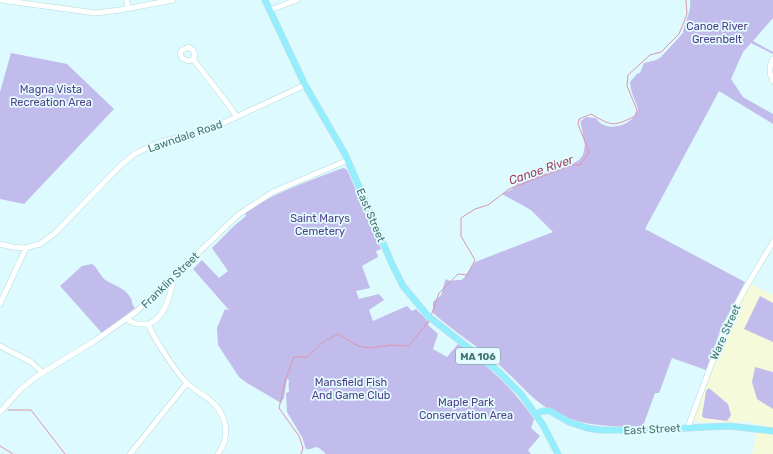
<svg xmlns="http://www.w3.org/2000/svg" width="773" height="454" font-family="Rubik,sans-serif">
	<rect width="100%" height="100%" fill="#ddfafe"/>
	<!-- education -->
	<path fill="#f5fadb" d="M 751,284 L 773,295 L 773,427 L 747,422 L 696,422 L 693,419 L 727,329 Z
		M 757,432 L 773,435 L 773,454 L 752,454 Z"/>
	<!-- green -->
	<path fill="#c1bcec" d="M 690,0 L 773,0 L 773,18 L 753,41 L 773,52 L 773,54 L 751,43 L 743,52 L 731,79 L 743,97 L 773,114 L 773,124 L 719,91 L 645,229 L 745,282 L 721,328 L 706,370 L 672,358 L 659,393 L 655,393 L 643,426 C 606,428 566,425 536,400 C 522,388 510,374 496,362 C 476,345 453,331 433,313 L 433,302 L 441,295 L 445,281 L 446,279 L 450,281 L 457,280 L 461,280 L 464,278 L 475,262 L 553,232 L 531,210 L 502,194 L 512,189 L 521,180 L 537,176 L 569,166 L 579,160 L 583,155 L 585,145 L 580,119 L 581,121 L 586,117 L 596,118 C 605,134 634,126 638,109 C 635,99 631,94 630,82 L 637,74 L 640,73 L 644,63 L 656,60 L 661,57 L 683,33 C 684,22 692,12 690,0 Z
		M 11,53 L 67,64 L 114,109 L 24,204 L 0,199 L 0,92 Z
		M 343,168 L 346,169 L 348,172 L 381,249 L 376,251 L 378,257 L 362,266 L 370,288 L 356,291 L 359,299 L 379,294 L 384,300 L 369,310 L 373,321 L 407,306 L 412,311 L 416,309 L 429,322 L 428,325 L 438,334 L 433,349 L 447,357 L 458,344 C 490,368 511,386 534,419 L 531,428 L 540,436 L 528,450 L 531,454 L 326,454 L 319,448 L 316,447 C 312,448 310,450 306,449 L 302,437 L 287,412 L 286,393 L 289,392 C 289,389 288,385 289,380 L 287,379 L 284,398 L 281,403 L 247,383 L 239,377 L 218,345 L 217,328 L 225,309 L 229,310 L 193,269 L 202,260 L 219,278 L 228,271 L 212,248 L 234,226 L 246,216 L 245,213 C 274,192 310,181 343,168 Z
		M 92,264 C 98,268 99,274 104,279 C 112,285 124,287 130,297 C 133,301 131,304 135,308 L 102,333 L 60,286 L 82,266 Z
		M 760,296 L 773,303 L 773,342 L 744,329 Z
		M 755,367 L 773,372 L 773,409 L 757,399 L 752,382 Z
		M 709,388 L 728,404 L 731,415 L 727,421 L 704,418 L 702,416 L 706,391 Z"/>
	<g fill="none" stroke-linecap="round" stroke-linejoin="round">
		<!-- stream -->
		<path stroke="#db97ad" stroke-width="1" d="M 431,316 L 439,293 L 458,274 L 467,275 L 475,260 L 461,236 L 461,218 L 475,209 L 488,205 L 509,189 L 572,165 L 580,165 L 589,152 L 578,124 L 579,119 L 591,114 C 612,126 613,127 635,116 L 637,110 L 627,86 L 628,75 L 650,55 L 661,52 L 679,34 L 687,14 L 686,0
			M 8,410 L 31,410 L 65,454
			M 0,446 L 13,454
			M 301,454 L 303,448 L 299,436 L 279,408 L 286,378 L 294,357 L 307,357 L 322,343 L 337,334 L 358,346 L 370,348 L 392,345 L 409,346 L 429,321"/>
		<defs>
			<path id="minor" d="M 1,0 L 95,13 L 120,10 L 173,0
				M 127,0 L 128,8
				M 270,10 L 297,0
				M 193,59 L 189,61 L 183,59 L 180,54 L 182,50 L 189,47 L 193,50 L 195,55 L 193,59 L 227,103 L 237,117
				M 773,59 C 769,66 769,74 773,81
				M 0,244 L 12,247 L 25,248 L 40,244 L 54,234 L 121,165 L 136,153 L 161,142 L 208,130 L 305,85
				M 0,304 L 26,248
				M 126,319 L 136,324 L 148,324 C 155,340 175,371 187,383 C 194,390 202,394 210,400 C 227,414 231,436 218,454
				M 148,324 C 165,319 171,293 174,277
				M 0,346 L 31,362 L 42,372
				M 0,412 L 20,390 L 37,376 L 96,340 L 137,311 L 239,214 L 273,192 L 348,160
				M 688,427 L 726,325 L 746,287 L 773,242
				M 130,454 L 187,383"/>
			<path id="major" d="M 265,0 L 305,85 L 345,154 L 392,264 L 403,286 L 428,316 L 498,371 L 521,394 L 543,425 L 558,454
				M 535,414 L 543,411 L 550,411 L 569,422 L 587,428 L 600,430 L 645,430 L 729,426 L 773,431"/>
		</defs>
		<!-- minor casing -->
		<use href="#minor" stroke="#b4dddc" stroke-width="6"/>
		<!-- major casing -->
		<use href="#major" stroke="#cbd8d7" stroke-width="7"/>
		<!-- minor -->
		<use href="#minor" stroke="#fff" stroke-width="5"/>
		<!-- major -->
		<use href="#major" stroke="#93efff" stroke-width="6"/>
	</g>
	<g text-anchor="middle" stroke-width="3.5" stroke-linejoin="round" paint-order="stroke">
		<!-- shield labels -->
		<rect fill="#e5fcff" stroke="#749e9a" stroke-width="1" x="456" y="348" width="44" height="16" rx="3"/>
		<g font-size="10" font-weight="bold" fill="#44756f">
			<text x="478" y="360">MA 106</text>
		</g>
		<!-- park labels -->
		<g font-size="11" fill="#514088" stroke="#e5fcff">
			<text x="717" y="30">Canoe River<tspan x="717" dy="13">Greenbelt</tspan></text>
			<text x="51" y="93">Magna Vista<tspan x="51" dy="13">Recreation Area</tspan></text>
			<text x="320" y="222">Saint Marys<tspan x="320" dy="13">Cemetery</tspan></text>
			<text x="351" y="386">Mansfield Fish<tspan x="351" dy="13">And Game Club</tspan></text>
			<text x="466" y="406">Maple Park<tspan x="466" dy="13">Conservation Area</tspan></text>
		</g>
		<!-- street labels -->
		<g font-size="11" fill="#44756f" stroke="#e5fcff">
			<text transform="translate(185 136) rotate(-19)" y="4">Lawndale Road</text>
			<text transform="translate(371 215) rotate(67)" y="4">East Street</text>
			<text transform="translate(170 280) rotate(-44)" y="4">Franklin Street</text>
			<text transform="translate(725 332) rotate(-66)" y="4">Ware Street</text>
			<text transform="translate(652 429) rotate(-3)" y="4">East Street</text>
		</g>
		<!-- water labels -->
		<g font-size="12" font-style="italic" fill="#a04461" stroke="#e5fcff">
			<text transform="translate(541 170) rotate(-19)" y="4">Canoe River</text>
		</g>
	</g>
</svg>
